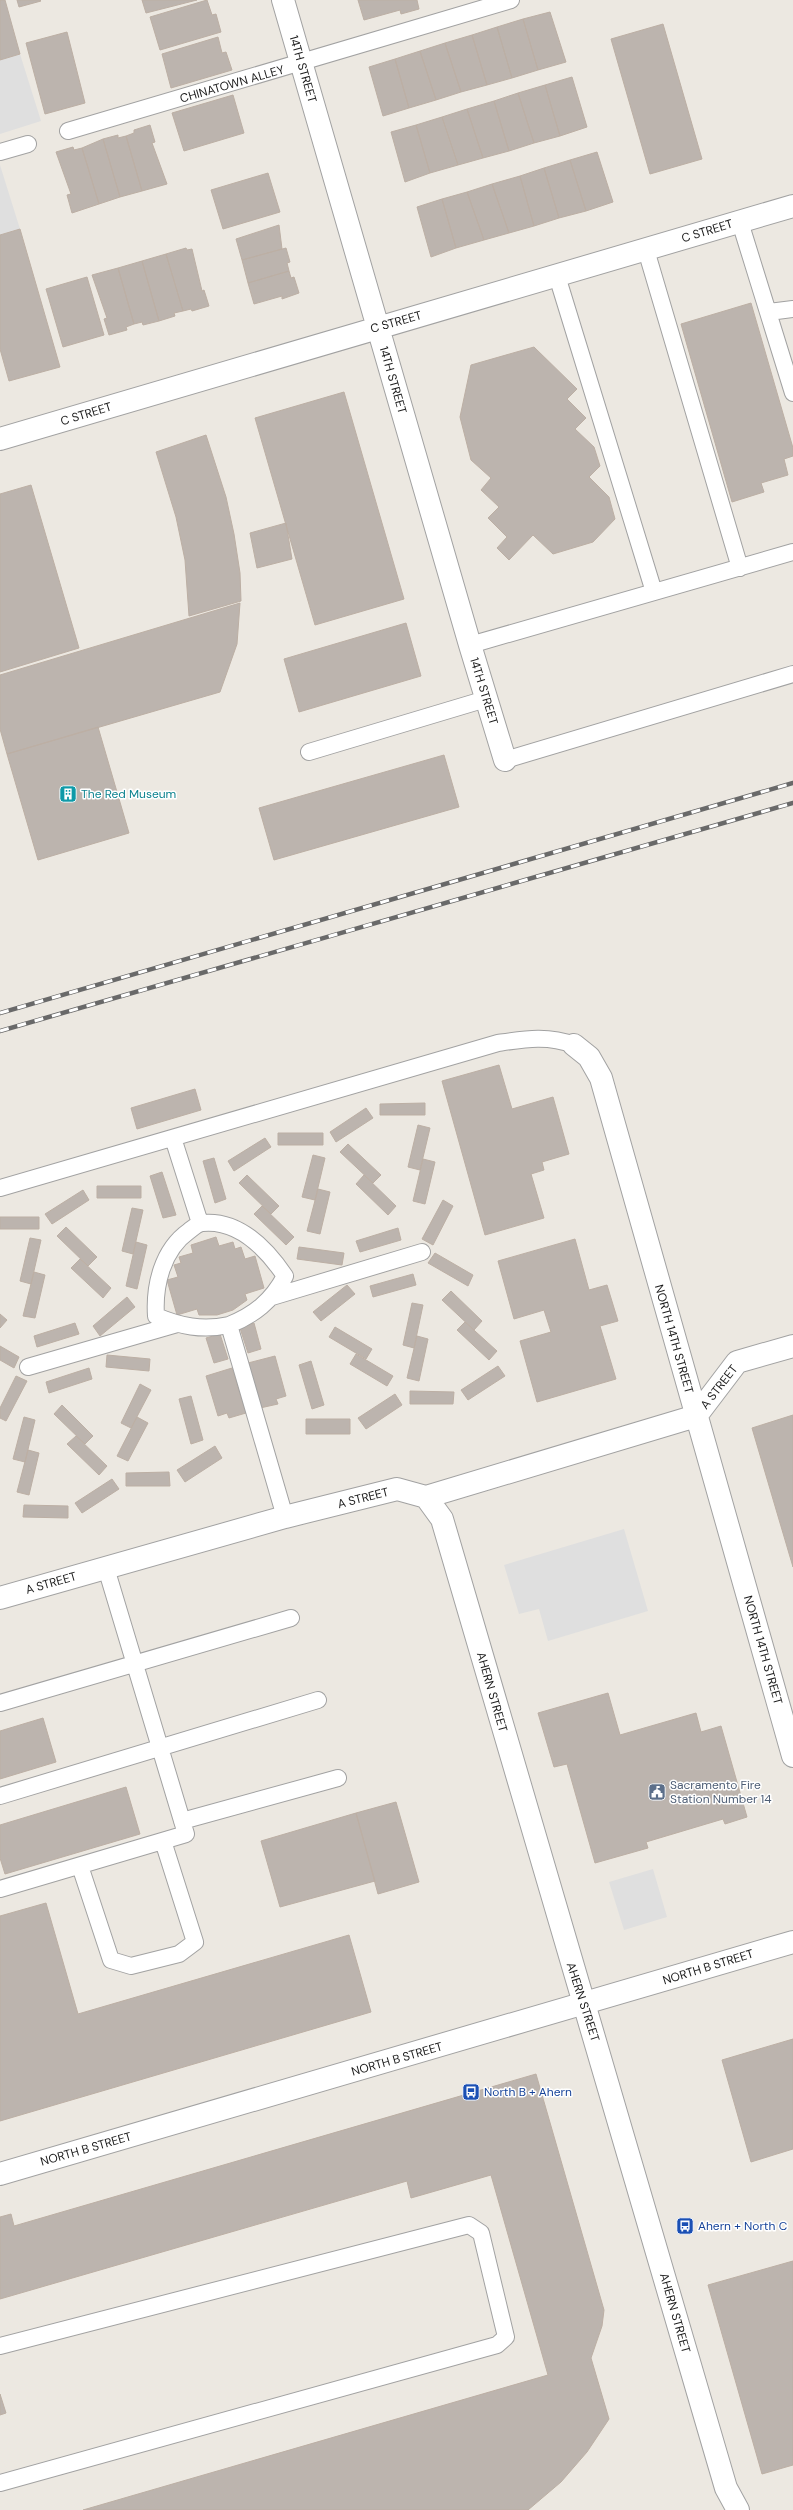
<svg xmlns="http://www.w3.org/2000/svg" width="793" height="2510" font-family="'DM Sans',sans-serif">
	<rect width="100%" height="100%" fill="#ece8e1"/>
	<!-- parking -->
	<path fill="#dfdfdf" d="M 20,54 L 41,121 L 0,134 L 0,60 Z
		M 0,165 L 20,229 L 0,235 Z
		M 624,1529 L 648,1611 L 548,1641 L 539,1609 L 519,1614 L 504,1565 Z
		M 653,1869 L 667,1917 L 624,1930 L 609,1882 Z"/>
	<!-- building -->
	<path fill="#bcb4ae" stroke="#bcafa4" d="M 0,0 L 5,0 L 20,54 L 0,60 Z
		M 17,0 L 40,0 L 41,1 L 19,7 Z
		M 142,0 L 197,0 L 146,13 Z
		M 207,0 L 212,15 L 216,14 L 221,32 L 160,50 L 150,17 Z
		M 358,0 L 417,0 L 419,9 L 401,14 L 400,10 L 364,20 Z
		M 550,12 L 566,62 L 538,70 L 523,19 Z
		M 523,19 L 538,70 L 512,78 L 497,27 Z
		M 663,24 L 702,159 L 650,174 L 611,39 Z
		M 497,27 L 512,78 L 487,85 L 472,35 Z
		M 67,32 L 85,103 L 45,114 L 26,43 Z
		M 472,35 L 487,85 L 461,92 L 445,43 Z
		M 218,37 L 222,53 L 226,52 L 232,70 L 171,88 L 162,54 Z
		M 445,43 L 461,92 L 436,100 L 420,51 Z
		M 420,51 L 436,100 L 409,108 L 395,59 Z
		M 395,59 L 409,108 L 383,116 L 369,67 Z
		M 572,77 L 587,127 L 560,136 L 545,85 Z
		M 545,85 L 560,136 L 534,143 L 518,93 Z
		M 518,93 L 534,143 L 509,151 L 494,101 Z
		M 233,95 L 244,133 L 184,151 L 172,113 Z
		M 494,101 L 509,151 L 483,158 L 467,109 Z
		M 467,109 L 483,158 L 458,165 L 442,117 Z
		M 442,117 L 458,165 L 430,173 L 416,125 Z
		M 150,125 L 155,142 L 152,143 L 167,184 L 142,191 L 126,136 L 134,133 L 134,130 Z
		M 416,125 L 430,173 L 405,182 L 391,132 Z
		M 118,135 L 118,138 L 126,136 L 142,191 L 120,197 L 103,139 Z
		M 103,139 L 120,197 L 99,204 L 82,148 Z
		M 73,147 L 74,150 L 82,148 L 99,204 L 72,213 L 67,195 L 71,194 L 56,152 Z
		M 597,152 L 613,202 L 586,211 L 570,160 Z
		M 570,160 L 586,211 L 559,218 L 544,168 Z
		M 544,168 L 559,218 L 534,226 L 520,176 Z
		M 268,173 L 280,212 L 223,229 L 211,190 Z
		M 520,176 L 534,226 L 509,233 L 492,184 Z
		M 492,184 L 509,233 L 484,240 L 467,192 Z
		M 467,192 L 484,240 L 456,248 L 442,199 Z
		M 442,199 L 456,248 L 431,257 L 417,207 Z
		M 279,225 L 282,249 L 242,260 L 236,239 Z
		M 20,229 L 60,367 L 9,381 L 0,349 L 0,235 Z
		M 186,248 L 187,250 L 192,249 L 202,291 L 204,290 L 209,306 L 192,311 L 191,309 L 183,311 L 166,254 Z
		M 286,248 L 290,262 L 287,263 L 289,271 L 248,283 L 242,260 Z
		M 166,254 L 183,311 L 174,313 L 175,316 L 159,321 L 142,261 Z
		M 142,261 L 159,321 L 143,325 L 142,322 L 134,324 L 118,268 Z
		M 118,268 L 134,324 L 126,327 L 127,330 L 109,335 L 104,319 L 107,318 L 92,275 Z
		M 289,271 L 291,278 L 294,277 L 299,293 L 282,299 L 282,296 L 254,304 L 248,283 Z
		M 87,277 L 104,335 L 63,347 L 46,289 Z
		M 751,303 L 793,448 L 793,456 L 784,459 L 788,475 L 761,483 L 764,492 L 732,502 L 681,324 Z
		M 534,347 L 577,389 L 567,399 L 586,418 L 575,429 L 594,447 L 600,466 L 589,477 L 609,497 L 615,519 L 593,542 L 553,554 L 533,535 L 509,560 L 497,548 L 507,537 L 488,518 L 499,507 L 481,490 L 491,478 L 471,460 L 460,417 L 471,365 Z
		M 344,392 L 404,599 L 315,625 L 255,418 Z
		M 206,435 L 226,497 L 234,534 L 240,573 L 241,601 L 189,616 L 185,560 L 176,517 L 156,452 Z
		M 31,485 L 79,648 L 0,672 L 0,494 Z
		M 286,523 L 292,559 L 257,568 L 250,533 Z
		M 240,603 L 237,644 L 220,692 L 7,754 L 0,729 L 0,675 Z
		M 406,623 L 421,676 L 299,712 L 284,659 Z
		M 98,727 L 129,833 L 38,860 L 7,754 Z
		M 444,755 L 459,807 L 274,860 L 259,808 Z
		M 499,1065 L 512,1109 L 553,1097 L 569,1154 L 542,1162 L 544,1170 L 531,1174 L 544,1218 L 485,1235 L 442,1081 Z
		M 195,1089 L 201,1110 L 137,1129 L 131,1108 Z
		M 425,1103 L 425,1115 L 380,1115 L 380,1104 Z
		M 366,1108 L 373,1118 L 336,1142 L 330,1132 Z
		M 418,1125 L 430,1128 L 420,1170 L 408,1167 Z
		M 278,1133 L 323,1133 L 323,1145 L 278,1145 Z
		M 265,1138 L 271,1147 L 234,1171 L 228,1161 Z
		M 348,1144 L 381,1175 L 373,1183 L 340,1152 Z
		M 313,1155 L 325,1158 L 315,1200 L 302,1197 Z
		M 214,1158 L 226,1199 L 215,1203 L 203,1161 Z
		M 423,1159 L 435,1162 L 425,1204 L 413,1201 Z
		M 162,1172 L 176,1215 L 163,1218 L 150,1176 Z
		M 247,1175 L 279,1206 L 271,1214 L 239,1183 Z
		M 364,1175 L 396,1206 L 388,1215 L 356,1184 Z
		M 97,1186 L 141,1186 L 141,1198 L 97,1198 Z
		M 318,1189 L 330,1192 L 320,1234 L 307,1231 Z
		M 83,1190 L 89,1200 L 52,1224 L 45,1214 Z
		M 443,1200 L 453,1206 L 433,1245 L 422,1239 Z
		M 262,1206 L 294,1237 L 286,1245 L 254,1214 Z
		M 132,1208 L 143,1210 L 133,1254 L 122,1251 Z
		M 0,1217 L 39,1217 L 39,1229 L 0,1229 Z
		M 66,1227 L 97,1257 L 88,1266 L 57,1236 Z
		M 398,1228 L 401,1240 L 360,1252 L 356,1241 Z
		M 216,1237 L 219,1246 L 233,1242 L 235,1249 L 241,1247 L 245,1259 L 255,1256 L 264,1288 L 245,1294 L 247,1300 L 233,1310 L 217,1315 L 199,1315 L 197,1309 L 177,1315 L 167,1280 L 178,1277 L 174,1265 L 181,1263 L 179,1257 L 193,1253 L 191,1245 Z
		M 30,1238 L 41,1240 L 31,1284 L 20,1281 Z
		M 575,1239 L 589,1290 L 607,1285 L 618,1321 L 600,1326 L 616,1379 L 537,1402 L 520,1341 L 551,1332 L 544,1310 L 514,1319 L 498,1261 Z
		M 136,1242 L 147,1245 L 137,1289 L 126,1286 Z
		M 299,1247 L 344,1253 L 342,1265 L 297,1259 Z
		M 435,1253 L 473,1275 L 468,1286 L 428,1263 Z
		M 80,1259 L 111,1288 L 103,1298 L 71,1268 Z
		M 34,1272 L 45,1275 L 35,1318 L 23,1316 Z
		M 413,1274 L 416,1285 L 373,1297 L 370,1286 Z
		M 347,1285 L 355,1294 L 321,1321 L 313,1312 Z
		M 451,1291 L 482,1321 L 474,1330 L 442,1300 Z
		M 127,1297 L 135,1307 L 100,1336 L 93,1326 Z
		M 412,1303 L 423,1305 L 414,1348 L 403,1345 Z
		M 0,1314 L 7,1320 L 0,1328 Z
		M 465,1322 L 497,1351 L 489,1360 L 457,1330 Z
		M 75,1323 L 79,1334 L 37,1347 L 34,1336 Z
		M 254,1323 L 261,1349 L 248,1353 L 240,1328 Z
		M 335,1327 L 372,1349 L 366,1359 L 329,1337 Z
		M 220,1334 L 228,1359 L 214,1363 L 206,1338 Z
		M 417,1336 L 428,1339 L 419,1381 L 407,1378 Z
		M 0,1346 L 19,1357 L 14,1368 L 0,1360 Z
		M 356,1354 L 393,1376 L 387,1386 L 350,1364 Z
		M 107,1355 L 150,1359 L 149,1371 L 106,1367 Z
		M 275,1356 L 286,1396 L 276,1399 L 278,1404 L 260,1408 L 248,1363 Z
		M 311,1361 L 324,1405 L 312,1409 L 299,1365 Z
		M 498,1366 L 505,1376 L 468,1400 L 461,1390 Z
		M 89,1368 L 92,1379 L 49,1393 L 46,1382 Z
		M 232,1368 L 246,1413 L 229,1418 L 227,1413 L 218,1416 L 206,1376 Z
		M 16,1376 L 27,1381 L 6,1421 L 0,1418 L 0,1408 Z
		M 140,1384 L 151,1390 L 131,1428 L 121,1423 Z
		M 410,1391 L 454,1392 L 453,1404 L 410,1404 Z
		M 395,1394 L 402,1405 L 366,1429 L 358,1418 Z
		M 191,1396 L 203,1440 L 191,1444 L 179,1399 Z
		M 62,1405 L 93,1436 L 85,1444 L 54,1414 Z
		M 793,1415 L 793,1567 L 752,1428 Z
		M 24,1417 L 35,1420 L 25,1462 L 13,1459 Z
		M 137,1417 L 148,1423 L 128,1461 L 117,1456 Z
		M 306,1419 L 350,1419 L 350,1434 L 306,1434 Z
		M 76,1436 L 107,1466 L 99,1475 L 67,1444 Z
		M 215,1446 L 222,1458 L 185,1482 L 177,1470 Z
		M 28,1450 L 39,1453 L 29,1495 L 17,1492 Z
		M 169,1472 L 170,1486 L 126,1486 L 126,1473 Z
		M 112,1479 L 119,1489 L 82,1513 L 75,1503 Z
		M 24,1505 L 68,1506 L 68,1518 L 23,1517 Z
		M 608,1693 L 620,1735 L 696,1713 L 701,1732 L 721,1726 L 747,1817 L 725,1824 L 723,1819 L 646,1842 L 648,1848 L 595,1863 L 567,1764 L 554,1767 L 538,1713 Z
		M 43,1718 L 56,1762 L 0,1779 L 0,1731 Z
		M 126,1787 L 140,1834 L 5,1874 L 0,1858 L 0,1825 Z
		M 396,1802 L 419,1882 L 378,1894 L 356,1813 Z
		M 356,1813 L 375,1881 L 280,1907 L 261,1841 Z
		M 46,1903 L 78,2014 L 349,1935 L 371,2012 L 0,2121 L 0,1916 Z
		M 793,2039 L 793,2149 L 751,2162 L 722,2060 Z
		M 536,2074 L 604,2310 L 602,2326 L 591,2358 L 609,2419 L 587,2452 L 561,2482 L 528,2510 L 83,2510 L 548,2375 L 491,2175 L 411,2198 L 407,2181 L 0,2299 L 0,2217 L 11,2214 L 14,2226 Z
		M 793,2261 L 793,2465 L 762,2474 L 708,2285 Z
		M 0,2394 L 6,2413 L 0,2415 Z"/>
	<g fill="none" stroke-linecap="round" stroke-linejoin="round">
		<defs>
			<path id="service" d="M 68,131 L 511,0
				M 0,152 L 28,144
				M 740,222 L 793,393
				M 646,250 L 740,568
				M 557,276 L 654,592
				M 769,312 L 793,309
				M 470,645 L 793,552
				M 309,752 L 486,699
				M 505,760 L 793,674
				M 173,1138 L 200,1223
				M 0,1188 L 498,1043 C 525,1039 548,1035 574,1045
				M 272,1297 L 422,1252
				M 229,1325 C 202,1331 180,1326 156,1316 C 154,1286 162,1250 189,1231 C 193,1228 197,1224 202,1223 C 239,1219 266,1248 285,1276 C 272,1301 254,1315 229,1325 L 285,1517
				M 28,1367 L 177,1324
				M 0,1703 L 291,1618
				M 0,1796 L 318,1700
				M 182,1821 L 338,1778
				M 80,1866 L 111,1960 L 131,1966 L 179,1954 L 195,1942 L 163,1841
				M 0,1889 L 186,1834 L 106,1568
				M 0,2346 L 469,2225 L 481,2233 L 506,2337 L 497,2345 L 0,2483"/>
			<path id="minor" d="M 283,0 L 470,645 L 505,760
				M 0,439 L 793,206
				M 574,1045 L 589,1057 L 601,1078 L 793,1756
				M 426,1497 L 442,1519 L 726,2488 L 738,2510
				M 0,1598 L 285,1517 L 397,1489 L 426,1497 L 696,1416 L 737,1362 L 793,1346"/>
			<path id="tertiary" d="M 0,2174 L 793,1942"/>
		</defs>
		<!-- service casing -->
		<use href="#service" stroke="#a2a2a2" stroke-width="18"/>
		<!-- minor casing -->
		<use href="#minor" stroke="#a2a2a2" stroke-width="24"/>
		<!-- tertiary casing -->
		<use href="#tertiary" stroke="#a2a2a2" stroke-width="24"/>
		<!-- service -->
		<use href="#service" stroke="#fff" stroke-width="16"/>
		<!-- minor -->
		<use href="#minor" stroke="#fff" stroke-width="22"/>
		<!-- tertiary -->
		<use href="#tertiary" stroke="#fff" stroke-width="22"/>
		<defs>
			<path id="rail" d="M 0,1013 L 793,783
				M 0,1031 L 793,803"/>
		</defs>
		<!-- rail casing -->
		<use href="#rail" stroke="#696969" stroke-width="4.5"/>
		<!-- rail -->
		<use href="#rail" stroke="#fff" stroke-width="3" stroke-dasharray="9" stroke-linecap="butt"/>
	</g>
	<!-- icons -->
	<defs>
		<symbol id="building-square" viewBox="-11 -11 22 22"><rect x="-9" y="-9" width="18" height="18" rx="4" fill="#0f9aa8" stroke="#fff"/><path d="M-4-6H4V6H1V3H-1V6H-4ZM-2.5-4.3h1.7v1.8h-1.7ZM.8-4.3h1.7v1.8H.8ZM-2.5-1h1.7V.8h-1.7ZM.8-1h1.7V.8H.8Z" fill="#fff"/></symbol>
		<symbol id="civic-square" viewBox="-11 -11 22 22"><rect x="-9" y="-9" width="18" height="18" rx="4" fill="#5c6f8a" stroke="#fff"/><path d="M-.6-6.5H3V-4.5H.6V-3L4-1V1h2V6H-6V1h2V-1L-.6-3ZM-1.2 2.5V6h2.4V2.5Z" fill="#fff"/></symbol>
		<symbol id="bus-square" viewBox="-11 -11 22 22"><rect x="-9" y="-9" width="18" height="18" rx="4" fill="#1a4fb4" stroke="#fff"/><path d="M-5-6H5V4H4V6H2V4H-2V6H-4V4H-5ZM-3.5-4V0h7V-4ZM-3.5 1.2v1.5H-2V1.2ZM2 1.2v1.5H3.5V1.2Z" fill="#fff"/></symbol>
	</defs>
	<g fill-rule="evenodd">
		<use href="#building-square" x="58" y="784" width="20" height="20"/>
		<use href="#civic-square" x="647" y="1782" width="20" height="20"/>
		<use href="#bus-square" x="461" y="2082" width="20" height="20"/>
		<use href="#bus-square" x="675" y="2216" width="20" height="20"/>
	</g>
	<g text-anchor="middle" stroke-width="3" stroke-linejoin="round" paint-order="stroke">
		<!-- street labels -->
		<g font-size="12" fill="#1b1b1b" stroke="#fff">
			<text transform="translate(303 69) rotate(74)" y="4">14TH STREET</text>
			<text transform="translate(232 84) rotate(-16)" y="4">CHINATOWN ALLEY</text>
			<text transform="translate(707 231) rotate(-17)" y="4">C STREET</text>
			<text transform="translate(396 322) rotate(-16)" y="4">C STREET</text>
			<text transform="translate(393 380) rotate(74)" y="4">14TH STREET</text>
			<text transform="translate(86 414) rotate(-17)" y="4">C STREET</text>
			<text transform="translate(484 691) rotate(73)" y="4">14TH STREET</text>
			<text transform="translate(674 1339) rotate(74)" y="4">NORTH 14TH STREET</text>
			<text transform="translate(719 1387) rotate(-52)" y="4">A STREET</text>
			<text transform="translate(363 1498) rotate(-14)" y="4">A STREET</text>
			<text transform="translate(51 1583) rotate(-16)" y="4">A STREET</text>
			<text transform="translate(763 1650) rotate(74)" y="4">NORTH 14TH STREET</text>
			<text transform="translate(492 1692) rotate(74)" y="4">AHERN STREET</text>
			<text transform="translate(708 1967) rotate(-17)" y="4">NORTH B STREET</text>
			<text transform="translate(583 2002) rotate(72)" y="4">AHERN STREET</text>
			<text transform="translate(397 2059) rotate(-16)" y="4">NORTH B STREET</text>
			<text transform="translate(86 2149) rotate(-16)" y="4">NORTH B STREET</text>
			<text transform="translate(675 2313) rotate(74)" y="4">AHERN STREET</text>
		</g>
		<!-- culture labels -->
		<g font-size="12" fill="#0d838f" stroke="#fff" text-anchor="start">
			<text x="81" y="798">The Red Museum</text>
		</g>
		<!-- service labels -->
		<g font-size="12" fill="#4e5e75" stroke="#fff" text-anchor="start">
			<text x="670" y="1789">Sacramento Fire<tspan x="670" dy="14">Station Number 14</tspan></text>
		</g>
		<!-- transit labels -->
		<g font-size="12" fill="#164399" stroke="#fff" text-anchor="start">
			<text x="484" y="2096">North B + Ahern</text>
			<text x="698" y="2230">Ahern + North C</text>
		</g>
	</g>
</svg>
